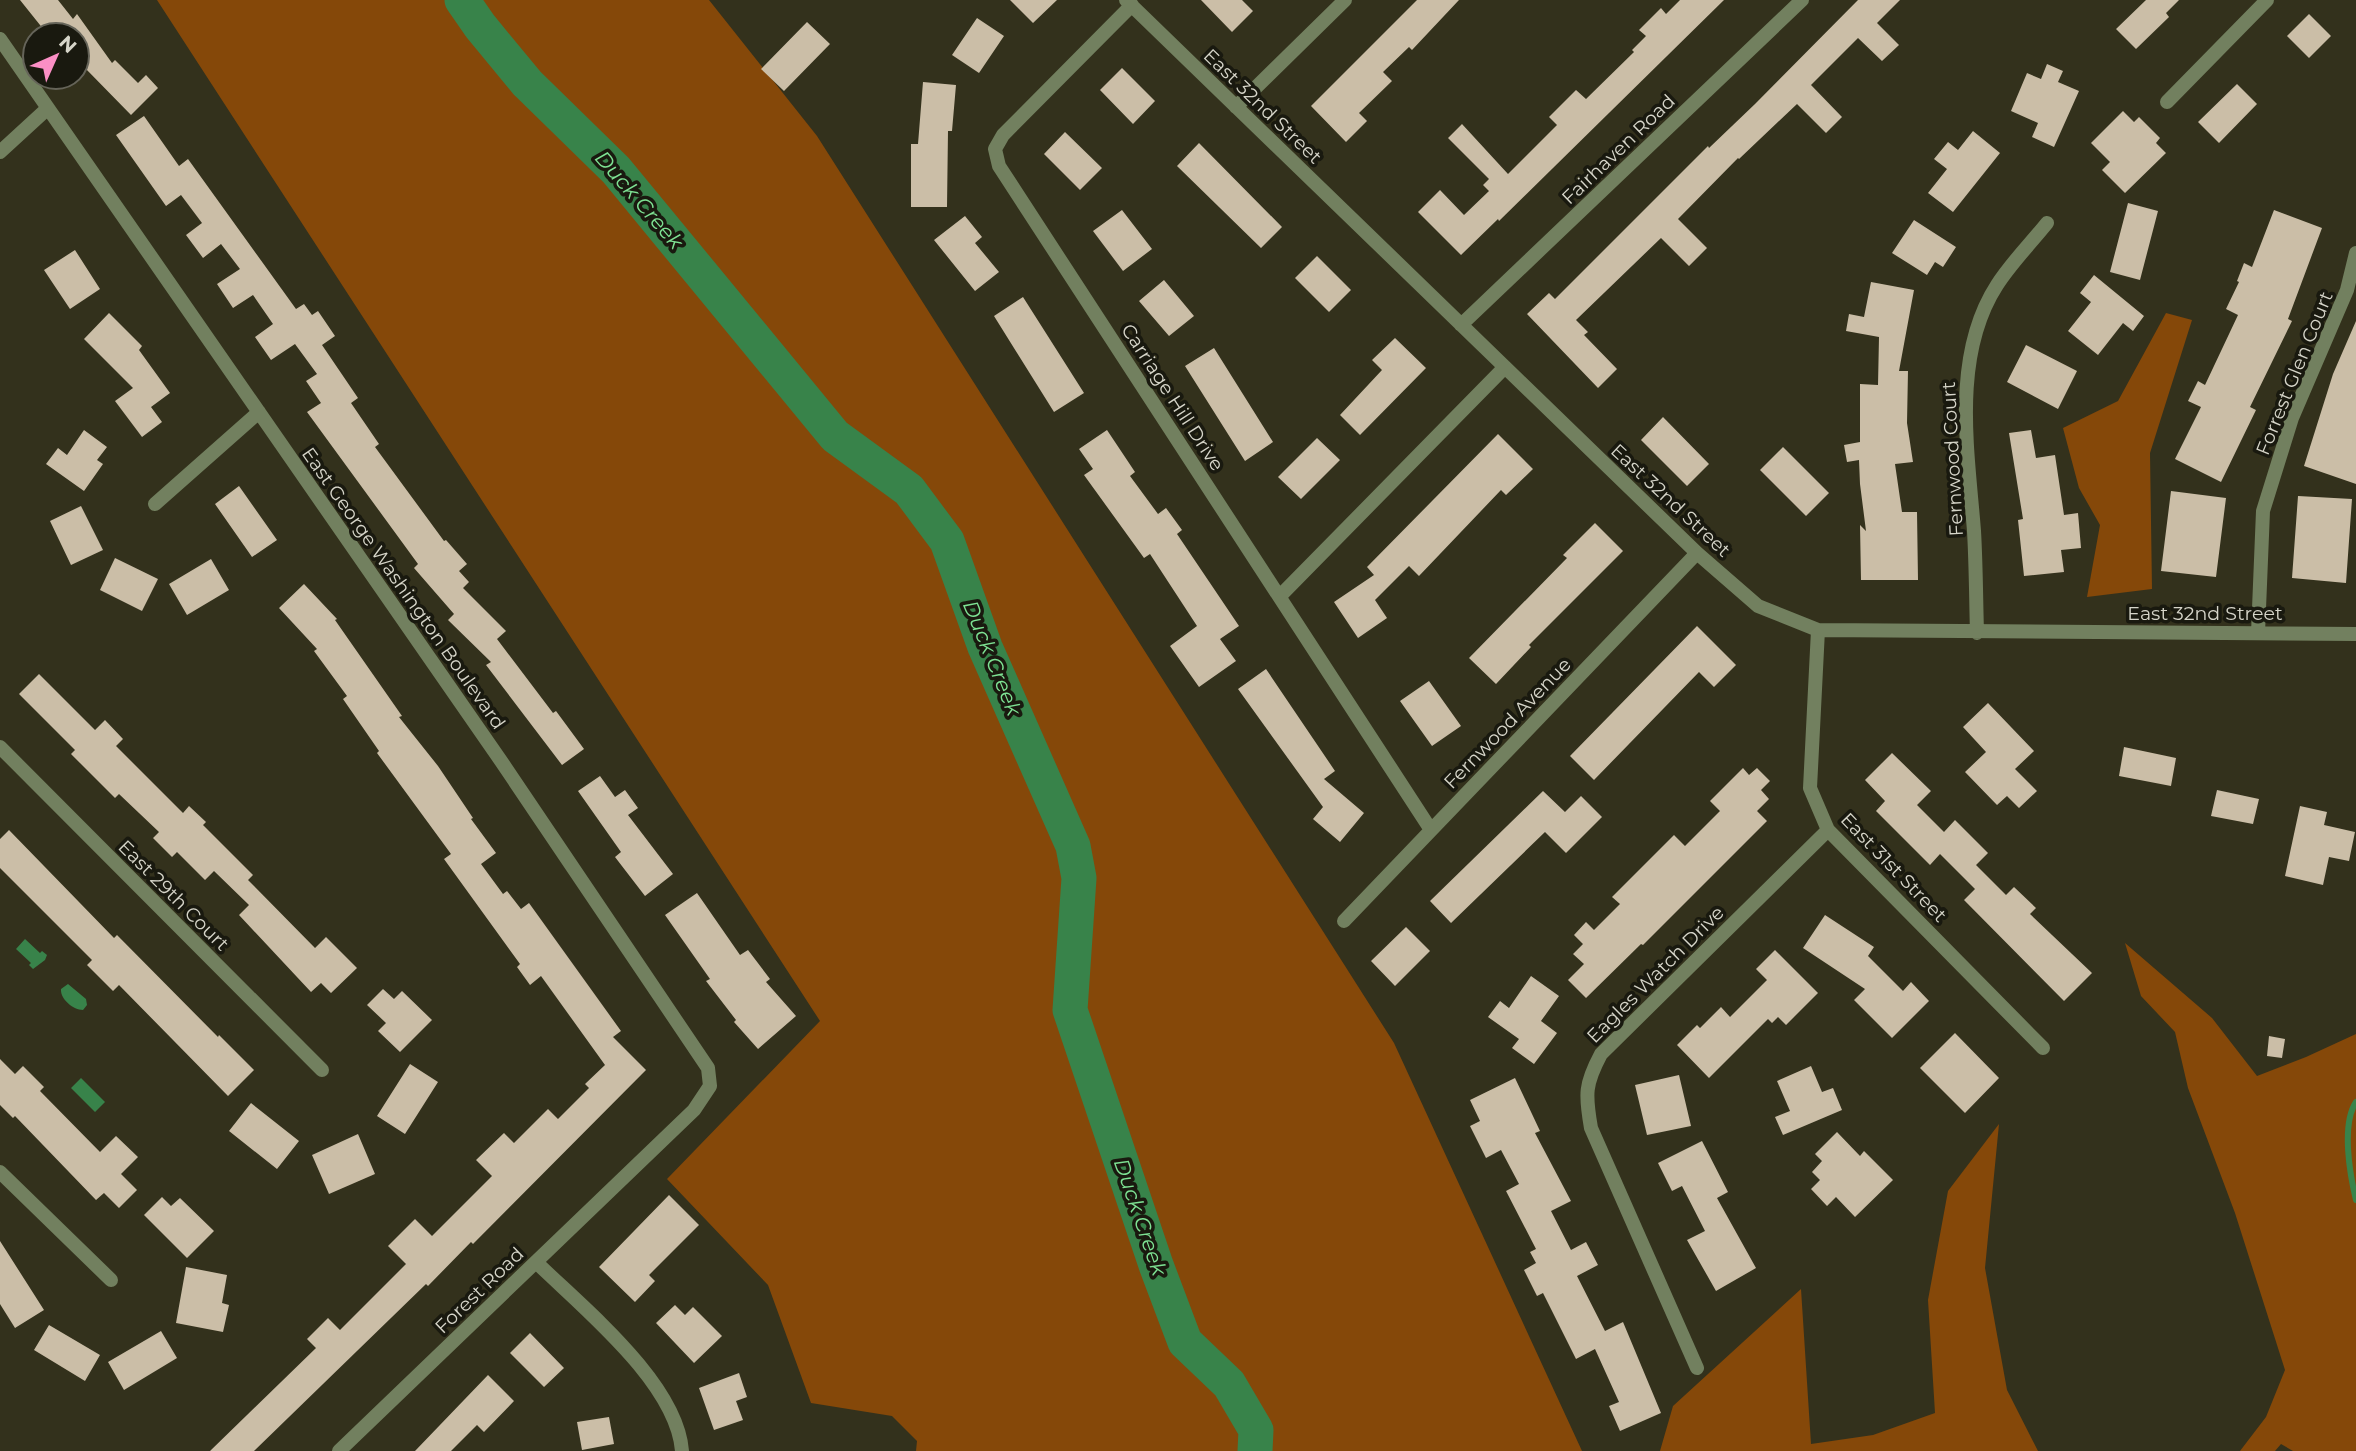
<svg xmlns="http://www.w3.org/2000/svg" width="2356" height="1451" font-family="Montserrat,sans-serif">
	<rect width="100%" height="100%" fill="#33311c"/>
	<!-- green -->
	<path fill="#854809" d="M 157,0 L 709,0 L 817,136 L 1394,1043 L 1582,1451 L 916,1451 L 917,1441 L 892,1416 L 811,1403 L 768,1285 L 667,1179 L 820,1021 Z
		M 2166,313 L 2192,320 L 2150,453 L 2152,589 L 2087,597 L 2100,525 L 2079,488 L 2063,428 L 2118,401 Z
		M 2125,943 L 2212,1018 L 2257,1076 L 2306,1057 L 2356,1034 L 2356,1451 L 2293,1451 L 2281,1444 L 2275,1451 L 2240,1451 L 2266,1417 L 2285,1370 L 2235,1213 L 2188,1088 L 2175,1032 L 2141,996 Z
		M 1999,1124 L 1985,1268 L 2007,1390 L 2038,1451 L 1660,1451 L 1673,1406 L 1801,1289 L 1811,1444 L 1873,1435 L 1935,1413 L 1928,1300 L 1948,1191 Z"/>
	<!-- water -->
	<path fill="#38834a" d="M 25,939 L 40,953 L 42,951 L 47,955 L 45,960 L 33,969 L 29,965 L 31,963 L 16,949 Z
		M 68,984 L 86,999 L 87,1005 L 83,1010 C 73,1010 60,999 61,989 Z
		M 81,1078 L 105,1102 L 95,1112 L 71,1088 Z"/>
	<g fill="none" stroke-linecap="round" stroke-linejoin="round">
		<!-- stream -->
		<path stroke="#38834a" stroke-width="6" d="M 2356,1102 C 2341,1125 2350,1175 2356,1200"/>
		<!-- river -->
		<path stroke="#38834a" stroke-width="35" d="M 462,0 L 480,26 L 527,83 L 616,170 L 835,436 L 909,490 L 947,541 L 985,647 L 1073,846 L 1079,878 L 1070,1010 L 1156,1265 L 1185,1342 L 1229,1384 L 1256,1430 L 1255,1451"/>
	</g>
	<!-- building -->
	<path fill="#cbbea7" d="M 20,0 L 58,0 L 73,19 L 77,14 L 112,63 L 115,60 L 138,83 L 146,75 L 158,88 L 131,115 L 86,69 L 77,75 L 77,35 L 48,35 Z
		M 1010,0 L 1057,0 L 1033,23 Z
		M 1201,0 L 1242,0 L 1253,11 L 1232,32 Z
		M 1417,0 L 1459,0 L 1412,50 L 1409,47 L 1383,72 L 1392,81 L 1359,113 L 1367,121 L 1346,142 L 1311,106 Z
		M 1680,0 L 1724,0 L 1499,221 L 1498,219 L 1461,255 L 1418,212 L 1440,190 L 1464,215 L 1489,191 L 1483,185 L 1489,179 L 1448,138 L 1462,124 L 1508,174 L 1557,125 L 1549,117 L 1576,90 L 1586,99 L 1634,52 L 1632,50 L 1646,36 L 1639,30 L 1661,8 L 1666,14 Z
		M 1858,0 L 1900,0 L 1877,23 L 1899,45 L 1882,61 L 1858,38 L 1811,85 L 1842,117 L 1826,133 L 1797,104 L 1739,159 L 1738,158 L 1678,219 L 1707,248 L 1689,266 L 1661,238 L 1576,320 L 1588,332 L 1584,335 L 1617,369 L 1598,388 L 1527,314 L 1549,293 L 1555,299 L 1708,146 L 1709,148 L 1755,104 Z
		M 2146,0 L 2179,0 L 2166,13 L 2169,17 L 2136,49 L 2116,29 Z
		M 2309,14 L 2331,36 L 2309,58 L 2287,36 Z
		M 977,18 L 1004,36 L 979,73 L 952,55 Z
		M 807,22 L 830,44 L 784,91 L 761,69 Z
		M 2047,64 L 2063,71 L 2058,82 L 2079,91 L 2054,147 L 2032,137 L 2038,123 L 2011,111 L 2027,73 L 2041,79 Z
		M 1122,68 L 1155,101 L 1133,124 L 1100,90 Z
		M 923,82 L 956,85 L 952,131 L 948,131 L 947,207 L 911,207 L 911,144 L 918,144 Z
		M 2237,84 L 2257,104 L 2219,143 L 2198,122 Z
		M 2123,111 L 2134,122 L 2139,117 L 2160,138 L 2156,143 L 2166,153 L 2125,193 L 2102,170 L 2110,162 L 2091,143 Z
		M 144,116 L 179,166 L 188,159 L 296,309 L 304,304 L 312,315 L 318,311 L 335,336 L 322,345 L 358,398 L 351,403 L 379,444 L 375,447 L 444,541 L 446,540 L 467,564 L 459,571 L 469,582 L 463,588 L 506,631 L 497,639 L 553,713 L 556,711 L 584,749 L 562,765 L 486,665 L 491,662 L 448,620 L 454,614 L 414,568 L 418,564 L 307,412 L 321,403 L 306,381 L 317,374 L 295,344 L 271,360 L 255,337 L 273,324 L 253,295 L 233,308 L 217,284 L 240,269 L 221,244 L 203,258 L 186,235 L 202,223 L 181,195 L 166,206 L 116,135 Z
		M 1973,131 L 2000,153 L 1953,212 L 1928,193 L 1947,169 L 1934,159 L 1948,142 L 1958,150 Z
		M 1065,132 L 1102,168 L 1080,190 L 1044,154 Z
		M 1199,143 L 1282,227 L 1261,248 L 1177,166 Z
		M 2128,203 L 2158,211 L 2140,280 L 2110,272 Z
		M 1122,210 L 1152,249 L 1123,271 L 1093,231 Z
		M 2274,210 L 2322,228 L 2288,319 L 2292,321 L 2250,407 L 2256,410 L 2221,482 L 2175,459 L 2201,407 L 2188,401 L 2198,381 L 2205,385 L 2238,315 L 2226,309 L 2239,282 L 2237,281 L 2244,263 L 2252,267 Z
		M 965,216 L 982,237 L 975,243 L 999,272 L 975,291 L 934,240 Z
		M 1914,220 L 1956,247 L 1943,267 L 1935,262 L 1927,275 L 1892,253 Z
		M 75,250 L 100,289 L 70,309 L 44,270 Z
		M 1317,256 L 1351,290 L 1329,312 L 1295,278 Z
		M 2094,275 L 2144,316 L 2133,331 L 2123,323 L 2098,355 L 2068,331 L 2091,302 L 2080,293 Z
		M 1164,280 L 1194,316 L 1169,336 L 1139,301 Z
		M 1871,282 L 1914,290 L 1899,371 L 1908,371 L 1907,423 L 1913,462 L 1895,464 L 1902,512 L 1917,512 L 1918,580 L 1861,580 L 1860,525 L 1866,531 L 1860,484 L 1859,460 L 1847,462 L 1844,445 L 1860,442 L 1860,384 L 1878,385 L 1879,337 L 1846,331 L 1849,314 L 1864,317 Z
		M 1023,297 L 1084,393 L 1054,412 L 994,316 Z
		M 109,313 L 142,346 L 139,350 L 170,393 L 151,407 L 162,422 L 142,437 L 115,401 L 133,388 L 84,339 Z
		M 2356,321 L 2356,484 L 2304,466 L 2333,374 Z
		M 1395,338 L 1426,368 L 1360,435 L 1340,415 L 1382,370 L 1372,360 Z
		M 2026,345 L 2077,371 L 2058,409 L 2007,382 Z
		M 1214,348 L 1273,442 L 1245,461 L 1185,366 Z
		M 1663,417 L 1709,464 L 1687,486 L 1641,440 Z
		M 84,430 L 107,447 L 97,460 L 103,464 L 84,491 L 46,464 L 58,448 L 67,455 Z
		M 1107,430 L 1135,472 L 1130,476 L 1158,514 L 1166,508 L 1182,530 L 1177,534 L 1239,626 L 1220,639 L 1236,661 L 1199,687 L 1170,646 L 1197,626 L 1150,554 L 1144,558 L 1084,475 L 1093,469 L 1079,449 Z
		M 2031,430 L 2036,458 L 2055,455 L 2064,515 L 2078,513 L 2081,548 L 2061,550 L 2064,572 L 2024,576 L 2018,520 L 2023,519 L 2009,433 Z
		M 1498,434 L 1533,469 L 1506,495 L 1501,490 L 1419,576 L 1409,566 L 1375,600 L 1387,618 L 1358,638 L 1334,602 L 1374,575 L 1367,567 Z
		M 1317,438 L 1340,460 L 1301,499 L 1278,477 Z
		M 1783,447 L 1829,493 L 1806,516 L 1760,470 Z
		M 239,486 L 277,540 L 252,557 L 215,504 Z
		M 2171,491 L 2226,498 L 2216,577 L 2161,571 Z
		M 2298,496 L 2352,499 L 2346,583 L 2292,578 Z
		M 81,506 L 103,550 L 71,565 L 50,521 Z
		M 1595,523 L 1623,551 L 1529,645 L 1531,647 L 1496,684 L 1469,658 L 1567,558 L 1563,555 Z
		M 115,558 L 158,579 L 142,611 L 100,590 Z
		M 211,559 L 229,590 L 187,615 L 169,584 Z
		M 304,584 L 337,619 L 335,620 L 402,716 L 399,717 L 438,766 L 473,818 L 471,819 L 496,853 L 481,864 L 503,894 L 507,891 L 521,909 L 529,903 L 621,1031 L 613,1037 L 646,1070 L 473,1244 L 471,1242 L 428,1286 L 426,1284 L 254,1451 L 210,1451 L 316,1348 L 307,1339 L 328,1318 L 340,1330 L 406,1264 L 388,1246 L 415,1219 L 432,1236 L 492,1176 L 476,1160 L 504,1133 L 514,1143 L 548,1109 L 558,1119 L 589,1088 L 585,1084 L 605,1065 L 541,976 L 530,985 L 517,967 L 520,964 L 444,859 L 451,854 L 377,753 L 379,751 L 343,699 L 347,696 L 314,651 L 317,649 L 279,608 Z
		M 1697,626 L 1736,665 L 1714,687 L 1699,672 L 1594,780 L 1570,756 Z
		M 1266,669 L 1335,771 L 1324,779 L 1364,813 L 1340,842 L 1313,819 L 1323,807 L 1238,689 Z
		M 39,674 L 95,730 L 105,720 L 123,739 L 116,746 L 183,813 L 189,806 L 206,822 L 203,825 L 253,875 L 248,880 L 315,948 L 326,937 L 357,968 L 331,993 L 321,983 L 311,992 L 239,915 L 249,905 L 214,871 L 205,880 L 177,852 L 172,857 L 153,838 L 159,832 L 119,794 L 115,798 L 71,754 L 75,750 L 19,694 Z
		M 1429,681 L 1461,726 L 1432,746 L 1400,701 Z
		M 1988,703 L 2034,751 L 2015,769 L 2037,791 L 2019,808 L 2007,796 L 1997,805 L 1965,772 L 1986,752 L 1963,727 Z
		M 2124,747 L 2176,758 L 2171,786 L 2119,776 Z
		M 1892,753 L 1931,791 L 1917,805 L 1944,832 L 1955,820 L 1988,853 L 1976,865 L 2006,895 L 2014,887 L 2036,908 L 2030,914 L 2092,973 L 2064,1001 L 1964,900 L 1975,889 L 1940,854 L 1930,865 L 1876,811 L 1885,801 L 1865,780 Z
		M 1743,768 L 1749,775 L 1757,768 L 1770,781 L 1761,790 L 1769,799 L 1757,811 L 1767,821 L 1643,945 L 1641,944 L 1586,998 L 1568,980 L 1584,964 L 1573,954 L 1583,944 L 1574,935 L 1586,922 L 1594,930 L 1620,904 L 1612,897 L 1674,835 L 1685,846 L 1720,811 L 1710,801 Z
		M 600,776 L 615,797 L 625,790 L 638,808 L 628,815 L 673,874 L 645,896 L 615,857 L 621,852 L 578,791 Z
		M 2217,790 L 2259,799 L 2253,824 L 2211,816 Z
		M 1543,791 L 1565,812 L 1581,796 L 1602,817 L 1566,853 L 1545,832 L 1451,923 L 1430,901 Z
		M 2300,806 L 2327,812 L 2324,825 L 2355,832 L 2349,861 L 2329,857 L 2323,885 L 2285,876 Z
		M 9,830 L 114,938 L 117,935 L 218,1037 L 219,1035 L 254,1070 L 228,1096 L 119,985 L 113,991 L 87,965 L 92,960 L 0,868 L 0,839 Z
		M 697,893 L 740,955 L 748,950 L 770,979 L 766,982 L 796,1016 L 758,1049 L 734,1022 L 736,1020 L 706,981 L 710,979 L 665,915 Z
		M 1825,915 L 1874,947 L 1868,956 L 1903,991 L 1911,982 L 1929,1001 L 1892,1038 L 1854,1000 L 1865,989 L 1803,948 Z
		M 1406,927 L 1430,951 L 1395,986 L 1371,961 Z
		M 1775,950 L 1818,993 L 1786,1025 L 1778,1017 L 1772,1023 L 1768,1019 L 1709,1078 L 1677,1045 L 1697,1025 L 1700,1028 L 1721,1007 L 1730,1017 L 1767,980 L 1756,969 Z
		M 1531,976 L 1559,996 L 1541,1021 L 1557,1033 L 1534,1064 L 1512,1048 L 1519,1039 L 1488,1017 L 1500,1001 L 1509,1008 Z
		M 383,989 L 394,999 L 402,991 L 432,1020 L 400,1052 L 378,1031 L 386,1023 L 367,1005 Z
		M 1955,1033 L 1999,1078 L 1965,1113 L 1920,1068 Z
		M 2269,1036 L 2285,1039 L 2282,1058 L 2267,1056 Z
		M 0,1059 L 15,1074 L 23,1066 L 44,1087 L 40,1091 L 100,1152 L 116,1136 L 138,1157 L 121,1174 L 137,1190 L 119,1208 L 104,1193 L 96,1200 L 15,1116 L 13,1118 L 0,1105 Z
		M 410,1064 L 438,1082 L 405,1134 L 377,1116 Z
		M 1811,1066 L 1822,1092 L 1833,1088 L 1842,1110 L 1783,1135 L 1775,1117 L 1790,1111 L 1777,1081 Z
		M 1679,1075 L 1691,1126 L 1647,1135 L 1635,1085 Z
		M 1515,1078 L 1540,1131 L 1535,1133 L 1571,1201 L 1551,1211 L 1571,1250 L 1586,1242 L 1598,1265 L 1577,1276 L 1605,1331 L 1623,1322 L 1661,1413 L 1620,1431 L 1609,1406 L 1619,1402 L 1595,1349 L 1576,1359 L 1543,1293 L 1537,1296 L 1524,1270 L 1536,1263 L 1530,1252 L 1536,1249 L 1506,1191 L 1519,1184 L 1501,1150 L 1486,1158 L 1470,1126 L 1480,1121 L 1470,1100 Z
		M 251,1103 L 299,1141 L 277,1169 L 229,1131 Z
		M 1837,1132 L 1860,1156 L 1864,1151 L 1893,1180 L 1855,1217 L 1836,1197 L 1827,1206 L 1811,1189 L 1820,1180 L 1812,1172 L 1822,1161 L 1815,1154 Z
		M 358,1134 L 375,1174 L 329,1194 L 312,1155 Z
		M 1702,1141 L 1728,1192 L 1717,1198 L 1756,1268 L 1716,1291 L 1687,1240 L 1705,1231 L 1682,1186 L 1672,1191 L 1658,1163 Z
		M 669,1195 L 699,1225 L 649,1275 L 655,1281 L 635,1302 L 599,1267 Z
		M 162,1197 L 171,1206 L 180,1198 L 214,1231 L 187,1258 L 144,1215 Z
		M 0,1241 L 44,1310 L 15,1328 L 0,1304 Z
		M 186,1267 L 227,1275 L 222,1303 L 229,1305 L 223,1332 L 176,1323 Z
		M 675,1305 L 685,1315 L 693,1307 L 722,1336 L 694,1363 L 656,1323 Z
		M 49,1325 L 100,1355 L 85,1381 L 34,1350 Z
		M 161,1331 L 177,1358 L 124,1390 L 108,1362 Z
		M 530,1333 L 564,1368 L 544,1387 L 510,1353 Z
		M 739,1373 L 747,1397 L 736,1401 L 743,1420 L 714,1430 L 699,1388 Z
		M 488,1375 L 514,1401 L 484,1432 L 477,1425 L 451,1451 L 415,1451 Z
		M 609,1417 L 614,1444 L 582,1450 L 577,1422 Z"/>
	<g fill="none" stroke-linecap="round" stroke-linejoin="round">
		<!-- street -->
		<path stroke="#72805f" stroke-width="14" d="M 1126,0 L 1697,553 L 1758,606 L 1818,630 L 2356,634
			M 1132,5 L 1003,135 L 995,149 L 999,166 L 1431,830
			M 0,39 L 501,761 L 708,1068 L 710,1086 L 694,1110 L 339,1451
			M 2167,102 L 2267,0
			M 1236,107 L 1345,0
			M 0,152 L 48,108
			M 1461,325 L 1802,0
			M 155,504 L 259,412
			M 1280,596 L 1505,367
			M 1818,630 L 1810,788 L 1828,830 L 2043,1048
			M 1977,633 C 1976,599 1976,565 1974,531 C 1968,452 1951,356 1997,285 C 2011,263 2031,243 2047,223
			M 2258,633 L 2263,511 L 2292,418 L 2347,290 L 2356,253
			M 0,747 L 322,1070
			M 1344,921 L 1697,553
			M 0,1172 L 111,1280
			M 536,1262 C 583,1308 677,1383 682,1451
			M 1697,1368 L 1591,1128 C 1585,1094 1585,1084 1601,1054 L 1828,830"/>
	</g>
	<g text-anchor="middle" stroke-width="7" stroke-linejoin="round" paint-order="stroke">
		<!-- street labels -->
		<g font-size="19" fill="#d6d5c9" stroke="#19190f">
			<text transform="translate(1263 106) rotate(44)" y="7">East 32nd Street</text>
			<text transform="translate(1618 149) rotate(-44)" y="7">Fairhaven Road</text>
			<text transform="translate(2294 373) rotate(-68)" y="7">Forrest Glen Court</text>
			<text transform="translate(1173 397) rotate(57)" y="7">Carriage Hill Drive</text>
			<text transform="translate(1952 459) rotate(-93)" y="7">Fernwood Court</text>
			<text transform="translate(1671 500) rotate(43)" y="7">East 32nd Street</text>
			<text transform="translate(404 588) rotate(55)" y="7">East George Washington Boulevard</text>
			<text x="2205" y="620">East 32nd Street</text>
			<text transform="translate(1507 723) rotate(-46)" y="7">Fernwood Avenue</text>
			<text transform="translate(1894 867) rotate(46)" y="7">East 31st Street</text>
			<text transform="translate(174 895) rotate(45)" y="7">East 29th Court</text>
			<text transform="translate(1655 974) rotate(-45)" y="7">Eagles Watch Drive</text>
			<text transform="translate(479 1290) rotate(-44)" y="7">Forest Road</text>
		</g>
		<!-- water labels -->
		<g font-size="21" font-style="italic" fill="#7ee293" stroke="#19190f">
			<text transform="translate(639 200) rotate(49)" y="7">Duck Creek</text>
			<text transform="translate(992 658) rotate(68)" y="7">Duck Creek</text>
			<text transform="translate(1140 1217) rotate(71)" y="7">Duck Creek</text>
		</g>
	</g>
	<!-- north arrow -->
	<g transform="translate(56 56) rotate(45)"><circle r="33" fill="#19190f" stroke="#656459" stroke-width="2"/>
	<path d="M0-5L12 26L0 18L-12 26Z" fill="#fb8fc5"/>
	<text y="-10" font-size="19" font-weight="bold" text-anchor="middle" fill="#d6d5c9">N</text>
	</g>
</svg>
